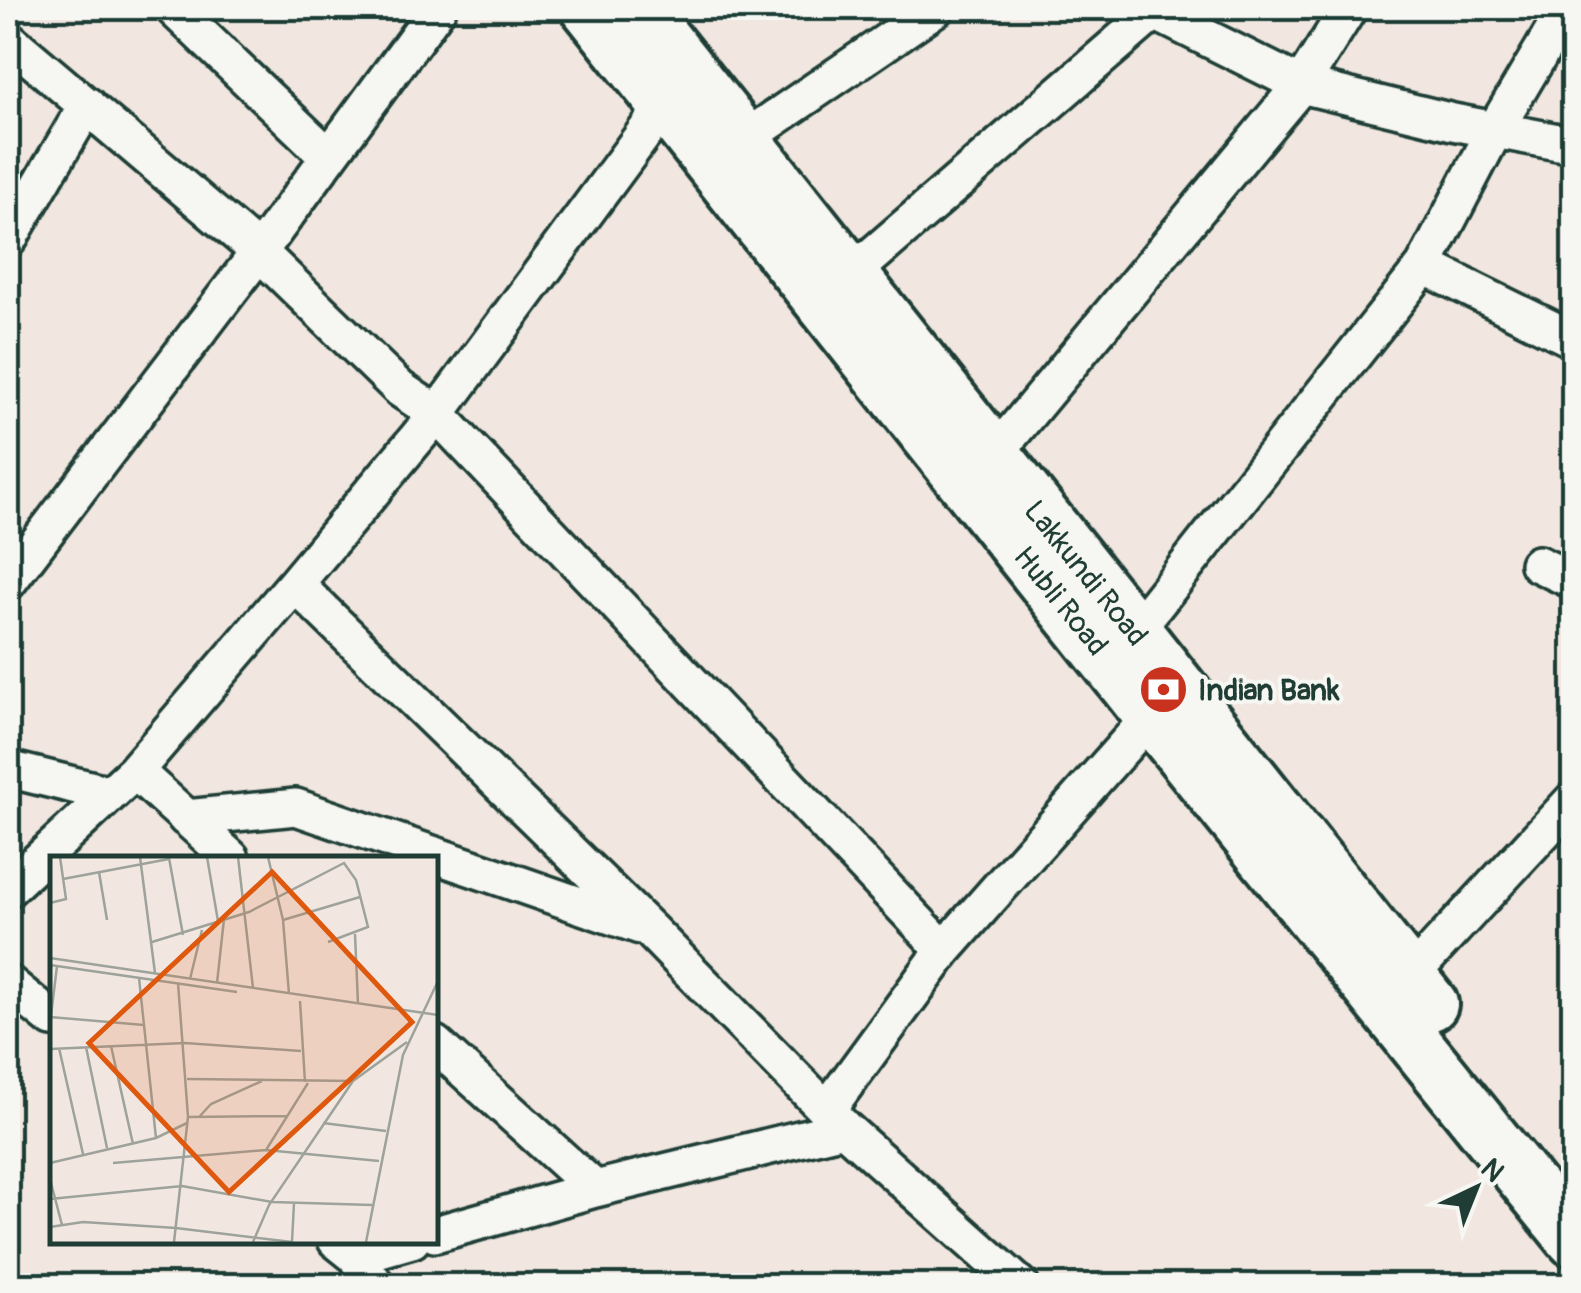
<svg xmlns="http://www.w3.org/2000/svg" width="1581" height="1293" font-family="Pangolin,sans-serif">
	<rect width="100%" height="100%" fill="#f1e6e0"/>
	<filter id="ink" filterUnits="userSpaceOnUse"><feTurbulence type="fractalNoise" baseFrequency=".01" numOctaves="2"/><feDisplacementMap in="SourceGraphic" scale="20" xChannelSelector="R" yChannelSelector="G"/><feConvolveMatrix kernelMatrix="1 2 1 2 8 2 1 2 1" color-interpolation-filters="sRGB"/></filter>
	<g filter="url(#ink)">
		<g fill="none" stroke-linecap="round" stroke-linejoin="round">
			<defs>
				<path id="street" d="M 173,8 L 327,155
					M 1147,8 L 1301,85 L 1453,122 L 1574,145
					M 8,39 L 259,252 L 400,389 L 437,414 L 944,950
					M 743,140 L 936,8
					M 8,240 L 87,105
					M 1424,266 L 1574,340
					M 850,275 L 1155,11
					M 993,456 L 1301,85 L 1349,8
					M 1538,564 L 1574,581
					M 8,582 L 259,252 L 438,8
					M 295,584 L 650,930 L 844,1128 L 1021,1286
					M 1134,632 L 1424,266 L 1496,128 L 1567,8
					M 8,769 L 110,794
					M 135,771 L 231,858
					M 186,818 L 296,807 L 640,926
					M 8,889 L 135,771 L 295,584 L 437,414 L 665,105
					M 1409,977 L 1574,799
					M 8,983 L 52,1019
					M 435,1044 L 595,1189
					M 827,1110 L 944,950 L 1151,716
					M 435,1234 L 595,1189 L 844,1128
					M 336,1240 L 356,1256 L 377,1286
					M 356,1256 L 412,1240"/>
				<path id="primary" d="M 588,8 L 1151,716 L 1574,1240
					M 639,8 L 1431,1004"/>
			</defs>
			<!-- street casing -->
			<use href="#street" stroke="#1f3d34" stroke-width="42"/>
			<!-- primary casing -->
			<use href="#primary" stroke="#1f3d34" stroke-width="60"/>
			<!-- street -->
			<use href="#street" stroke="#f6f6f2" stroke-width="35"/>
			<!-- primary -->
			<use href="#primary" stroke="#f6f6f2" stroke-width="52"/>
		</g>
	</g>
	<!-- icons -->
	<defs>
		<symbol id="bank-disc" viewBox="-11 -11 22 22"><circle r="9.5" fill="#c8321e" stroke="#f6f6f2"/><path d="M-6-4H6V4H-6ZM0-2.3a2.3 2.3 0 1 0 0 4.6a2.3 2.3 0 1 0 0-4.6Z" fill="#fff"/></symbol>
	</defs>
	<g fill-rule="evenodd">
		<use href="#bank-disc" x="1136" y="662" width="55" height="55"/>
	</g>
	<g text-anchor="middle" stroke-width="8" stroke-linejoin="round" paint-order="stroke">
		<!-- street labels -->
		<g font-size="30" fill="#1f3d34" stroke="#f6f6f2">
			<text transform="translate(1086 573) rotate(51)" y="10">Lakkundi Road</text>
			<text transform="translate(1061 601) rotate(51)" y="10">Hubli Road</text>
		</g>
		<!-- poi labels -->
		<g font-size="30" font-weight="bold" fill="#1f3d34" stroke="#f6f6f2" text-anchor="start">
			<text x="1198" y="700">Indian Bank</text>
		</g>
	</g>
	<!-- overview -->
	<g transform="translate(50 856)">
		<rect width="388" height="388" fill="#f1e6e0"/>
		<path fill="none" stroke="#9da29b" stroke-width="2.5" d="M 90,1 L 105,117M 157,1 L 168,65M 188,1 L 203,132M 218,1 L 233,64 L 239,138M 119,2 L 133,79M 49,16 L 57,64M 13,23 L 119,3M 0,47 L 16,43 L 10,1M 233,64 L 310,41M 305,78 L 308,148M 102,86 L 199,56 L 294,7 L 306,24 L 318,71 L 278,86M 0,102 L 388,159M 0,109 L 187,136M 89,122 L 106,282M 140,123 L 152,74M 167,127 L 174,63M 250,145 L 255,226M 0,161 L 94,169M 0,168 L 7,110M 61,190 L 83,288M 36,191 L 57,292M 9,192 L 33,298M 0,193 L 135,187 L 251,195M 137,223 L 303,225M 150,260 L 161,248 L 212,225M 138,261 L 237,260M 273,267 L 336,275M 216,294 L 258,227M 0,307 L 106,282 L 137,267M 63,307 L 216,294 L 329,305M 0,323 L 12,369M 0,343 L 132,330 L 222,346 L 322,349M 0,371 L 33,366 L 126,372 L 242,386M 124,386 L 138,261 L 128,127M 203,386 L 219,349 L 303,225 L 357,186M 242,386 L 244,347M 316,386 L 353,199 L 388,125"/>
		<path fill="#de580e" fill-opacity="0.15" stroke="#de580e" stroke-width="5" d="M 222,16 L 362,166 L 179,336 L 39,187 Z"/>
		<rect width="388" height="388" fill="none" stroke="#1f3d34" stroke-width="5"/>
	</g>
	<!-- margin -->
	<rect width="1581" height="1293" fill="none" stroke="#f6f6f2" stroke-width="40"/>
	<rect x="20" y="20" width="1541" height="1253" fill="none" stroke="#1f3d34" stroke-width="4" filter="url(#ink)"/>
	<!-- north arrow -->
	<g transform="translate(1476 1188) rotate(43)" stroke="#f6f6f2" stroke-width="8" paint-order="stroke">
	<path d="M0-8L18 38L0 25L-18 38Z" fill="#1f3d34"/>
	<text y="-15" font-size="28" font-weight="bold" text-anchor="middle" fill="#1f3d34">N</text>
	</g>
</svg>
